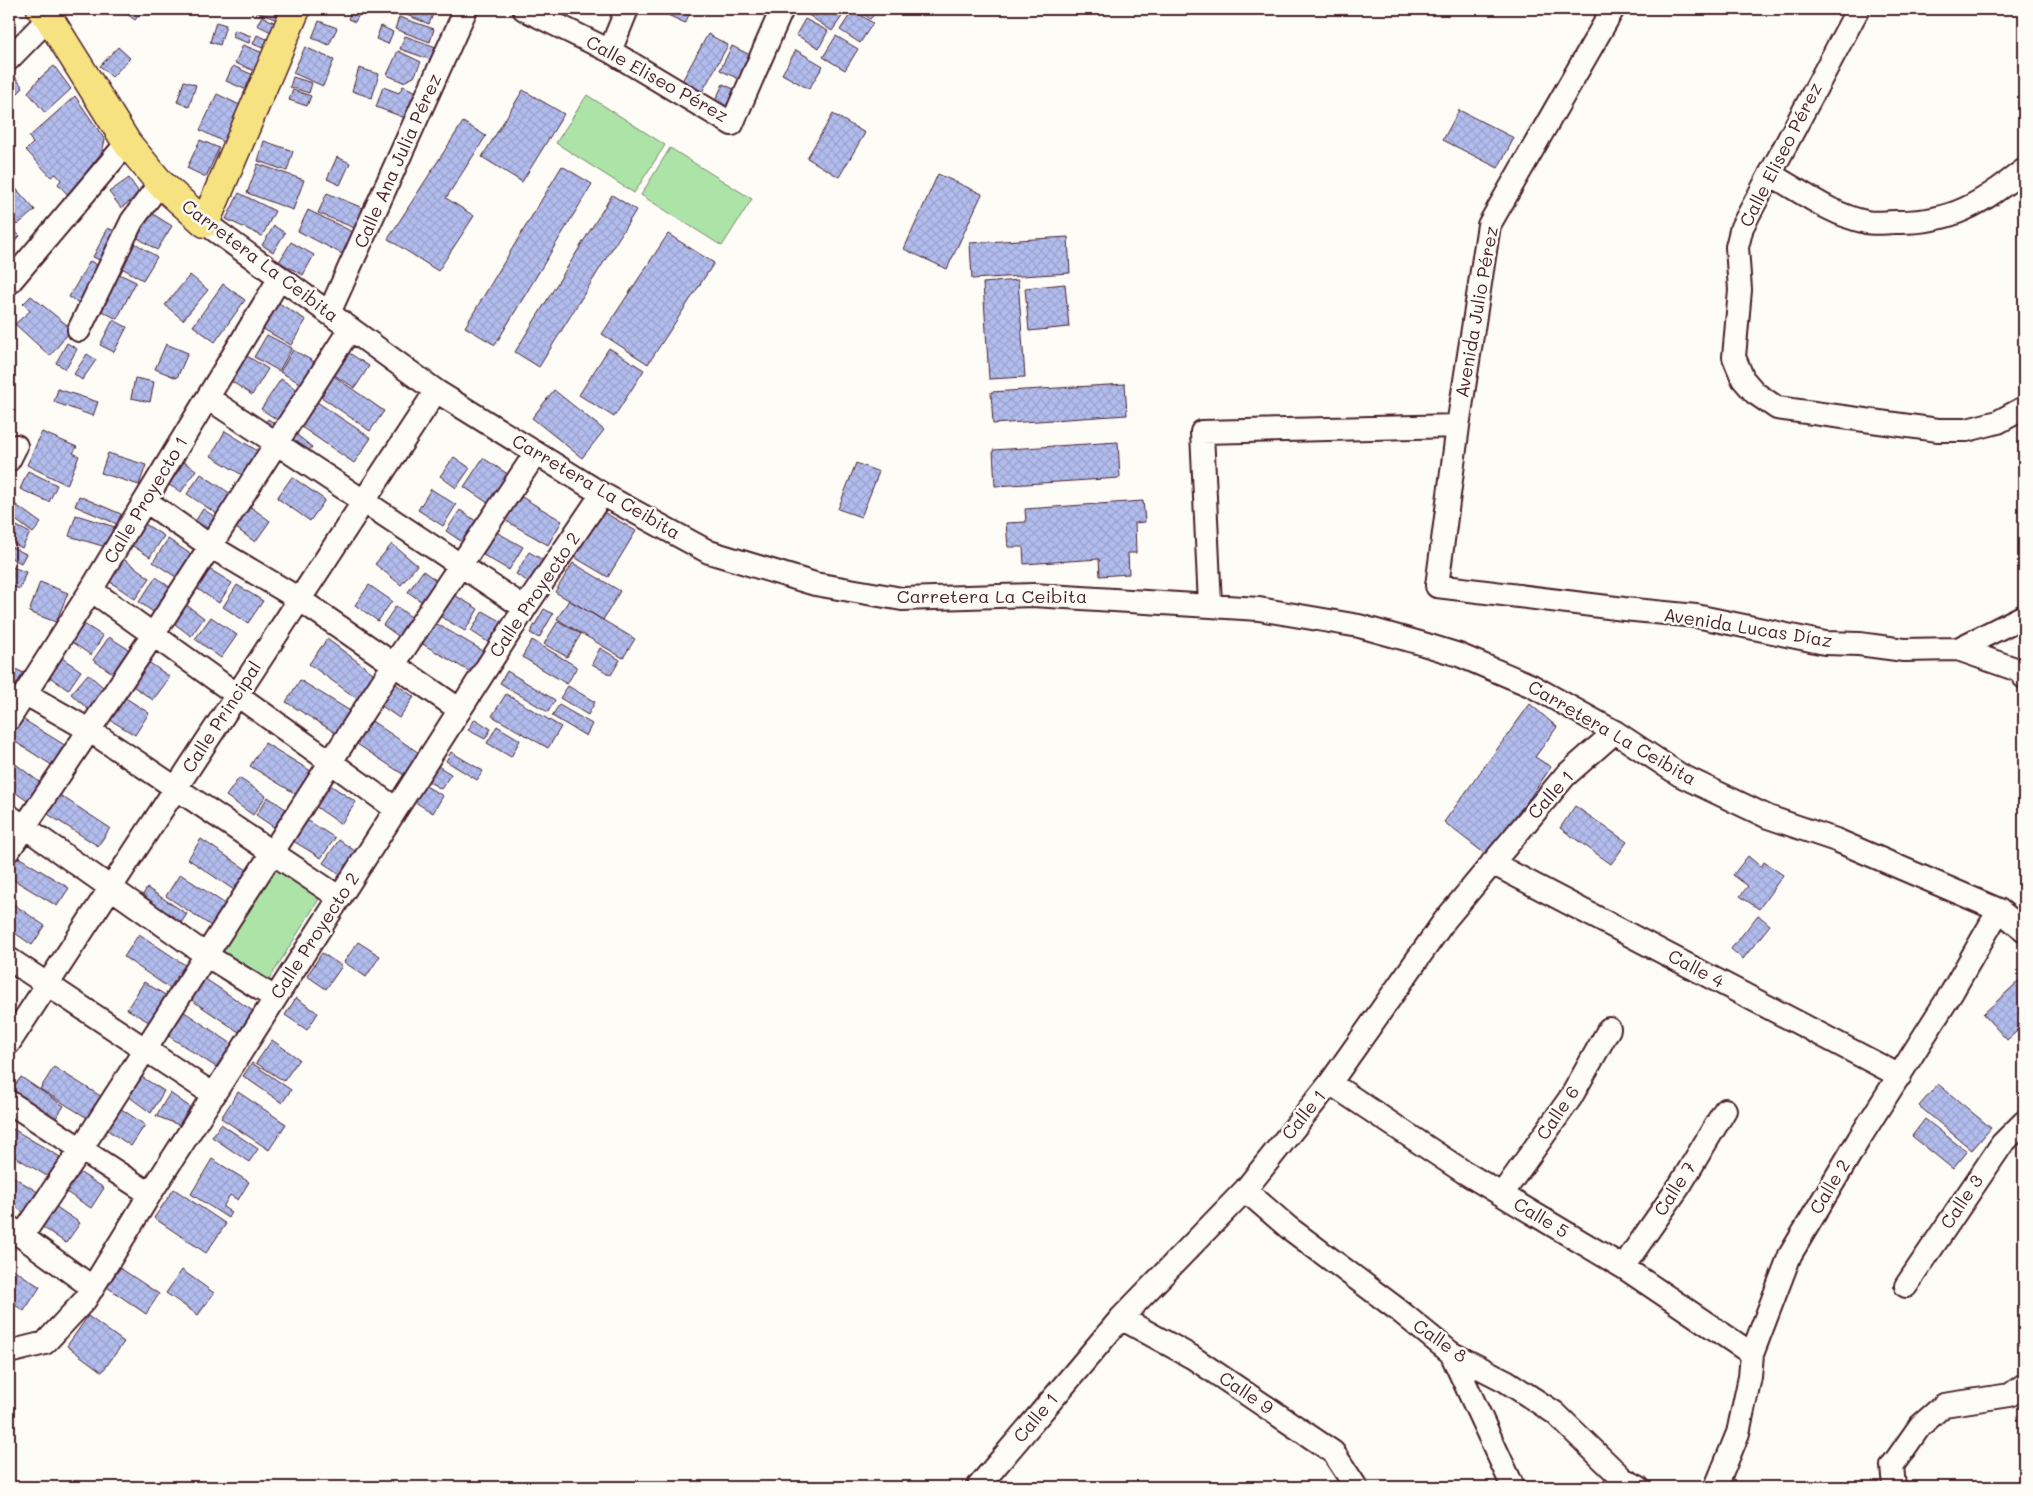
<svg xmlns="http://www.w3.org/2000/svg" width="2033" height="1496" font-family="Mali,sans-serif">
	<defs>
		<pattern id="building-cross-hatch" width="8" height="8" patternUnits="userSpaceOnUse" patternTransform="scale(1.25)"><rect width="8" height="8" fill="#b2bdee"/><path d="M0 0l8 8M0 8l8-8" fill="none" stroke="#9ba2cc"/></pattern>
	</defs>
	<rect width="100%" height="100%" fill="#fdfcf7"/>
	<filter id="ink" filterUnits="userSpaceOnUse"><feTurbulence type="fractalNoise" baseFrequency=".02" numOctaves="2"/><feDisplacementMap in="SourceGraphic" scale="10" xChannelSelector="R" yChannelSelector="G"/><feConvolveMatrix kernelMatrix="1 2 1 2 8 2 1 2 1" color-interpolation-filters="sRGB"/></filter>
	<g filter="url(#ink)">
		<!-- grass -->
		<path fill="#ace4a8" stroke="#7b826a" d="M 587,95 L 665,145 L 634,193 L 556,143 Z
			M 670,148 L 752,199 L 722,246 L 641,195 Z
			M 271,864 L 322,894 L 267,983 L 214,952 Z"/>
		<!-- building -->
		<path fill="url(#building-cross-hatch)" stroke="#4a1f2b" d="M 120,9 L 144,9 L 135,20 Z
			M 255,9 L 285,9 L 280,21 L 254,11 Z
			M 353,9 L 362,9 L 355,22 L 348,19 Z
			M 400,9 L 441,9 L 439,14 L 434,12 L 429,24 L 399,12 Z
			M 655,9 L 692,9 L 685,23 Z
			M 811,9 L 847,9 L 832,31 L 807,14 Z
			M 858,9 L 879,9 L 870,19 Z
			M 853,10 L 873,23 L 860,43 L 840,30 Z
			M 9,13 L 15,20 L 9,25 Z
			M 262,16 L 283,27 L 279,36 L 257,25 Z
			M 399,17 L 434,29 L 430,42 L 395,29 Z
			M 805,19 L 828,31 L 819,48 L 796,35 Z
			M 319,21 L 337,28 L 329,45 L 312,38 Z
			M 216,22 L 226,25 L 220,45 L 210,42 Z
			M 381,26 L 393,32 L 388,44 L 376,39 Z
			M 235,30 L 251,36 L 249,43 L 232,37 Z
			M 708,34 L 728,45 L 702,92 L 682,81 Z
			M 257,35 L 274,42 L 270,51 L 253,44 Z
			M 405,36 L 436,47 L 432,60 L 400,49 Z
			M 836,36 L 858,49 L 845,70 L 823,57 Z
			M 243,45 L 268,55 L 260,73 L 235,63 Z
			M 732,46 L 756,58 L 745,82 L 720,70 Z
			M 118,47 L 130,58 L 112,77 L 100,66 Z
			M 305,47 L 334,60 L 323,86 L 293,73 Z
			M 796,50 L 823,66 L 809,89 L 782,74 Z
			M 398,51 L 421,62 L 414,77 L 403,82 L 387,75 Z
			M 54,66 L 71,89 L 45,113 L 28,92 L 40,78 Z
			M 233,66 L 262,79 L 256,94 L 226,81 Z
			M 9,68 L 23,88 L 9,102 Z
			M 359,68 L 379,74 L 372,98 L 352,91 Z
			M 293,77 L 312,83 L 309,93 L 290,87 Z
			M 184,81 L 196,85 L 189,107 L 177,102 Z
			M 723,84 L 740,92 L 733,109 L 715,101 Z
			M 403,86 L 419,93 L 408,119 L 376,107 L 383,87 L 399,93 Z
			M 293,90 L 311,96 L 307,106 L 289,100 Z
			M 523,90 L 564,114 L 522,182 L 482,157 Z
			M 217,94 L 248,109 L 230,145 L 200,130 Z
			M 75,96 L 105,140 L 102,152 L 68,195 L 58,184 L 61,180 L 56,174 L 51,177 L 26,150 L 33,143 L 29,137 Z
			M 1459,110 L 1514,138 L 1498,168 L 1443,140 Z
			M 833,114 L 865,133 L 839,177 L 807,158 Z
			M 463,122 L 486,136 L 446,198 L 474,216 L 438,271 L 388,239 Z
			M 200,140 L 219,148 L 206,177 L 187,168 Z
			M 264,141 L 293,151 L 287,171 L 258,161 Z
			M 337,157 L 350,163 L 340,185 L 327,179 Z
			M 258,164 L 304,180 L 293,210 L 247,193 Z
			M 562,166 L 592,184 L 495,345 L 465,327 Z
			M 938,174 L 982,194 L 947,269 L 904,249 Z
			M 129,178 L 140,194 L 121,208 L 109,192 Z
			M 11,183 L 35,210 L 17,225 L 9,218 L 9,184 Z
			M 239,193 L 275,211 L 262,236 L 226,219 Z
			M 327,193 L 365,209 L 357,229 L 318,213 Z
			M 612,195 L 636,210 L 539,367 L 515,352 Z
			M 308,210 L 361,236 L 350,258 L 298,231 Z
			M 148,211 L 172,226 L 157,250 L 133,235 Z
			M 9,225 L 20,236 L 9,248 Z
			M 274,226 L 285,233 L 273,252 L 262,245 Z
			M 108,228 L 124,235 L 110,265 L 93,257 Z
			M 668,234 L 714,263 L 648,364 L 602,334 Z
			M 1068,237 L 1070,273 L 972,279 L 970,243 Z
			M 291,242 L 314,255 L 303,275 L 279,262 Z
			M 135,243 L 157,257 L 143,280 L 120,267 Z
			M 90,261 L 107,270 L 86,307 L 69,297 Z
			M 119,274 L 136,282 L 117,319 L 100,310 Z
			M 190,275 L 208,290 L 183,320 L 165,305 Z
			M 1018,280 L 1025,377 L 989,379 L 983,283 Z
			M 223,284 L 245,300 L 215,342 L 193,326 Z
			M 1065,284 L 1069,327 L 1029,331 L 1025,288 Z
			M 31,296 L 72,329 L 50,356 L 15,324 L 30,311 L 23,304 Z
			M 274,300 L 306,320 L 291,345 L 258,326 Z
			M 113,320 L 127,327 L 114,352 L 100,345 Z
			M 267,335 L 292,348 L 279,371 L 254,357 Z
			M 67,343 L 77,349 L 66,369 L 56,363 Z
			M 166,344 L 188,353 L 177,378 L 155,369 Z
			M 609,348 L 644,370 L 614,417 L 579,395 Z
			M 343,349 L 369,366 L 355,388 L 328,371 Z
			M 293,350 L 320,365 L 307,387 L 280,372 Z
			M 87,354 L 96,360 L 82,380 L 74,374 Z
			M 247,356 L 268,369 L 252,395 L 231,381 Z
			M 331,374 L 384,411 L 370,431 L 317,394 Z
			M 135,378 L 154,382 L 150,402 L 131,398 Z
			M 281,379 L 305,395 L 285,425 L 261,409 Z
			M 1125,384 L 1127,415 L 993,424 L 991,392 Z
			M 58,389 L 98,402 L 93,416 L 54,402 Z
			M 554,390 L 604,430 L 582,458 L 532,418 Z
			M 311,398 L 371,438 L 354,463 L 294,422 Z
			M 268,419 L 282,428 L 262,427 Z
			M 291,430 L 312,447 L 304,457 L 283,440 Z
			M 225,431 L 261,453 L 247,478 L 211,456 Z
			M 42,432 L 77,447 L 73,453 L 79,456 L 67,485 L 27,465 Z
			M 1118,442 L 1120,478 L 995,486 L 993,450 Z
			M 108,453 L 146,465 L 139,485 L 101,473 Z
			M 454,457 L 470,468 L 456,488 L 440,476 Z
			M 483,458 L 514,478 L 494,507 L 464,487 Z
			M 184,462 L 196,470 L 181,492 L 169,485 Z
			M 856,463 L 879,472 L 861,517 L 838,509 Z
			M 28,471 L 57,485 L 49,502 L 20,489 Z
			M 201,474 L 237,498 L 223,518 L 187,494 Z
			M 292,477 L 325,500 L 310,521 L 277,498 Z
			M 431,489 L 456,505 L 443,526 L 418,510 Z
			M 515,493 L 562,521 L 548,545 L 501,518 Z
			M 79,496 L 121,514 L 117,524 L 75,506 Z
			M 9,500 L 41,523 L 33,533 L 9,515 Z
			M 1143,501 L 1145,522 L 1135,523 L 1136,553 L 1128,553 L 1129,574 L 1100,576 L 1099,559 L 1024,564 L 1023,547 L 1008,547 L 1006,523 L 1026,522 L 1025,509 Z
			M 244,502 L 270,521 L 255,542 L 229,523 Z
			M 203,509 L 218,519 L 208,535 L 193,525 Z
			M 460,510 L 486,528 L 471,548 L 446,531 Z
			M 602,511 L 636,531 L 608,577 L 574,557 Z
			M 76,515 L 115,527 L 109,548 L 69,536 Z
			M 9,522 L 30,533 L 22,548 L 9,541 Z
			M 142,522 L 164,536 L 150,557 L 128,543 Z
			M 491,529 L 523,547 L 509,570 L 478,552 Z
			M 168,539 L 198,559 L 182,581 L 153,562 Z
			M 392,544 L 417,565 L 401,585 L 375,564 Z
			M 9,546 L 26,554 L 21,563 L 9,557 Z
			M 529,552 L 545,561 L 532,584 L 516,574 Z
			M 122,558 L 150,578 L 135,599 L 106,579 Z
			M 573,563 L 620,591 L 603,620 L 555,592 Z
			M 9,566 L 26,572 L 20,589 L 9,585 Z
			M 206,567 L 232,583 L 219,603 L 193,586 Z
			M 423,571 L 444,586 L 429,607 L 408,592 Z
			M 156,577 L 176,592 L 159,616 L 139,602 Z
			M 40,582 L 68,593 L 56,622 L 29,612 Z
			M 237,585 L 263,601 L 248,623 L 223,607 Z
			M 369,585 L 392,601 L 378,621 L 355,605 Z
			M 446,590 L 478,609 L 465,631 L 433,612 Z
			M 569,600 L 635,639 L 623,658 L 557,619 Z
			M 181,601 L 204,618 L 191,636 L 168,619 Z
			M 396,606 L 418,622 L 405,641 L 383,625 Z
			M 544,609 L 553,614 L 539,638 L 530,633 Z
			M 483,611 L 504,623 L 491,644 L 471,631 Z
			M 211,617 L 237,635 L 221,658 L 195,639 Z
			M 427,618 L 485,652 L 472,673 L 414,639 Z
			M 79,621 L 103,636 L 91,655 L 67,639 Z
			M 558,621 L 581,634 L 567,657 L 544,644 Z
			M 109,637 L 136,654 L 120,678 L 93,660 Z
			M 327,639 L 381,679 L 363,703 L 309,664 Z
			M 532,640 L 577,667 L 567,684 L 522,657 Z
			M 600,648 L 620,660 L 611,675 L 592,664 Z
			M 56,654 L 81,671 L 68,690 L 44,673 Z
			M 144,659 L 170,677 L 153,700 L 127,682 Z
			M 9,666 L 24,673 L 10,702 L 9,701 Z
			M 507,671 L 555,700 L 548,712 L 500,683 Z
			M 88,674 L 110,693 L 92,713 L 71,694 Z
			M 389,679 L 414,697 L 399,718 L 373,700 Z
			M 300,680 L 355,714 L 342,737 L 286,702 Z
			M 568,686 L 595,702 L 588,715 L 560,698 Z
			M 506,694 L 561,727 L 548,748 L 492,716 Z
			M 121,695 L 149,713 L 135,735 L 107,718 Z
			M 1530,704 L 1557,727 L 1535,757 L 1551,767 L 1489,857 L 1444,822 Z
			M 559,705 L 592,724 L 586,736 L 552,716 Z
			M 16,715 L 71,749 L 58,769 L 9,738 L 9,727 Z
			M 363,715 L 422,755 L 407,777 L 348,738 Z
			M 475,719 L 491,729 L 485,739 L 468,730 Z
			M 497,726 L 520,740 L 511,757 L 487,743 Z
			M 265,743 L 319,776 L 304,799 L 250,766 Z
			M 451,752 L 483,771 L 477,780 L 446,761 Z
			M 9,759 L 46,787 L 33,805 L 9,788 Z
			M 436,765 L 451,774 L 441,789 L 426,780 Z
			M 239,778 L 266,796 L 253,815 L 226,796 Z
			M 327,783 L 356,802 L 341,824 L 312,804 Z
			M 424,785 L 443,796 L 433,813 L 415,802 Z
			M 55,792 L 110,828 L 98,846 L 43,811 Z
			M 268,797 L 293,814 L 281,832 L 256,815 Z
			M 1575,806 L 1627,842 L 1611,864 L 1560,828 Z
			M 304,818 L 335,838 L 321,858 L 290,839 Z
			M 201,839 L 256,876 L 243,896 L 188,859 Z
			M 339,840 L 358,853 L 343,876 L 323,863 Z
			M 15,855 L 69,888 L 57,906 L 9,877 L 9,864 Z
			M 1748,856 L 1761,867 L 1764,862 L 1783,875 L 1759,909 L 1740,896 L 1748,886 L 1733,875 Z
			M 180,874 L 233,909 L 219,931 L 166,896 Z
			M 147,888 L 187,914 L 179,926 L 139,901 Z
			M 9,901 L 45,926 L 32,945 L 9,929 Z
			M 1758,915 L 1770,925 L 1743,959 L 1731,949 Z
			M 139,934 L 194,971 L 178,994 L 124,957 Z
			M 358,942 L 380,956 L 366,977 L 344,962 Z
			M 322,953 L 342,966 L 326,989 L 307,976 Z
			M 201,976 L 253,1011 L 239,1032 L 187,997 Z
			M 2021,979 L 2024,982 L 2024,1025 L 2007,1040 L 1983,1014 Z
			M 144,982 L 175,1001 L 159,1028 L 127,1009 Z
			M 296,998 L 318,1013 L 307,1030 L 285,1015 Z
			M 180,1009 L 232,1044 L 216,1067 L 164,1033 Z
			M 272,1040 L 299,1059 L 284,1081 L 256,1063 Z
			M 252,1063 L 291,1090 L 282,1103 L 243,1076 Z
			M 54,1067 L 107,1100 L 94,1122 L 40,1089 Z
			M 137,1074 L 164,1091 L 151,1113 L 124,1093 Z
			M 21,1077 L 64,1106 L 53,1122 L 10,1092 Z
			M 1938,1084 L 1991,1128 L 1972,1150 L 1919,1106 Z
			M 238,1092 L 286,1124 L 269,1150 L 221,1118 Z
			M 170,1093 L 190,1107 L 179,1125 L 156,1116 Z
			M 117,1106 L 145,1125 L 131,1146 L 103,1127 Z
			M 1925,1119 L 1967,1152 L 1953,1169 L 1912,1136 Z
			M 221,1124 L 258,1149 L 249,1162 L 212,1137 Z
			M 13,1129 L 67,1161 L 55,1181 L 9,1153 L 9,1137 Z
			M 212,1159 L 249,1182 L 238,1200 L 230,1195 L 223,1207 L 231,1212 L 228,1218 L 191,1194 Z
			M 76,1170 L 104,1188 L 91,1208 L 63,1190 Z
			M 9,1174 L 44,1196 L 31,1217 L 9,1203 Z
			M 174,1189 L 226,1224 L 206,1253 L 154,1218 Z
			M 55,1206 L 80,1223 L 66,1243 L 41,1226 Z
			M 120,1268 L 159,1294 L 146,1314 L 107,1287 Z
			M 13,1269 L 40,1287 L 24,1311 L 9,1301 L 9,1275 Z
			M 182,1270 L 214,1293 L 198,1315 L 166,1293 Z
			M 88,1316 L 124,1342 L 102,1372 L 67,1346 Z"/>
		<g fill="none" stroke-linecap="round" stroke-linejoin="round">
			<defs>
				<path id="minor" d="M 524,9 L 610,51 L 732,124 L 782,9
					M 1613,9 L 1489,225 L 1458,426 L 1437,586 L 1624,609 L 1696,616 L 1825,643 L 1859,644 L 1904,650 L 1958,649 L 2018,670 L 2024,677
					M 1858,9 L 1742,227 L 1737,247 L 1740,290 L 1734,357 L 1743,379 L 1755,393 L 1777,408 L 1938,430 L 1967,430 L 1998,422 L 2024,408
					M 610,51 L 627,9
					M 9,59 L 49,18
					M 1770,174 C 1800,191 1832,215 1866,222 C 1875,224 1887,222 1896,222 C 1953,223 1981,203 2024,170
					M 205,223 L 436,391 L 602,494 L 709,552 L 815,584 L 902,599 L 1033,595 L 1259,609 L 1359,626 L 1420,643 L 1459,655 L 1532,686 L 1615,732 L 1680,775 L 1768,817 L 1836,840 L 1999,910 L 2024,930
					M 9,283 L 127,143
					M 329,313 L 466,9
					M 79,330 L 132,221 L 160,183
					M 208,398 L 525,608
					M 9,460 L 16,446
					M 146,501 L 210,546 L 299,599 L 460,710
					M 91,590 L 396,809
					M 1210,605 L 1202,432 L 1458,426
					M 1958,649 L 2024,616
					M 26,694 L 89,730 L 340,898
					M 9,719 L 91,590 L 280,278
					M 9,816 L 206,955 L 275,998
					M 9,850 L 153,635 L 350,329
					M 1492,863 L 1900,1076
					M 9,959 L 214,1095
					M 9,1043 L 436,391
					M 1330,1083 L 1464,1172 L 1623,1267 L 1752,1354
					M 9,1102 L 150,1194
					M 1245,1190 L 1289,1228 L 1397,1309 L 1451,1353 L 1506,1381 L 1555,1413 L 1623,1479 L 1638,1487
					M 1502,1194 L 1571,1097 L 1609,1029
					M 9,1227 L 93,1288
					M 22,1236 L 81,1149 L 394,664 L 536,453
					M 1623,1267 L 1680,1185 L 1725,1110
					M 1906,1286 L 2002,1144 L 2024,1122
					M 1121,1318 L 1192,1357 L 1333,1452 L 1356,1487
					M 9,1352 L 45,1343 L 85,1300 L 150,1194 L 525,608 L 602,494
					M 1451,1353 L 1513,1487
					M 978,1487 L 1121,1318 L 1245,1190 L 1330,1083 L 1445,920 L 1565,776 L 1615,732
					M 1716,1487 L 1738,1433 L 1750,1377 L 1752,1354 L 1790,1255 L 1859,1139 L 1952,992 L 1999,910
					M 1894,1487 L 1892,1466 L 1920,1426 L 1944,1405 L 2010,1395 L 2024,1385"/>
				<path id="major" d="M 41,9 L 49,18 L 127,143 L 160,183 L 205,223 L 296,9"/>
			</defs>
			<!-- minor casing -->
			<use href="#minor" stroke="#4a1f2b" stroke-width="26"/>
			<!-- major casing -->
			<use href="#major" stroke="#4a1f2b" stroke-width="31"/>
			<!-- minor -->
			<use href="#minor" stroke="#fdfcf7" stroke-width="22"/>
			<!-- major -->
			<use href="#major" stroke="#f7e281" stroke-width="28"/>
		</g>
	</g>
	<g text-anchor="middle" stroke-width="5" stroke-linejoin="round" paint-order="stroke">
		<!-- street labels -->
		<g font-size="18" fill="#4a1f2b" stroke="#fdfcf7">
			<text transform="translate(657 79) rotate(29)" y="6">Calle Eliseo Pérez</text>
			<text transform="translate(1781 155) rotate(-63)" y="6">Calle Eliseo Pérez</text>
			<text transform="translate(398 161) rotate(-66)" y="6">Calle Ana Julia Pérez</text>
			<text transform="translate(260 261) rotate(37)" y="6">Carretera La Ceibita</text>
			<text transform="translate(1477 312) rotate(-80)" y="6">Avenida Julio Pérez</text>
			<text transform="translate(596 487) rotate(30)" y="6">Carretera La Ceibita</text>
			<text transform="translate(146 500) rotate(-59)" y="6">Calle Proyecto 1</text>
			<text transform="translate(535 595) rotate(-56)" y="6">Calle Proyecto 2</text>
			<text x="992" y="603">Carretera La Ceibita</text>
			<text transform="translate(1748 628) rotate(9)" y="6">Avenida Lucas Díaz</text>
			<text transform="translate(222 717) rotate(-57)" y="6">Calle Principal</text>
			<text transform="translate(1612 733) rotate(30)" y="6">Carretera La Ceibita</text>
			<text transform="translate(1551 795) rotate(-48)" y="6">Calle 1</text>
			<text transform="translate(315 936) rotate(-57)" y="6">Calle Proyecto 2</text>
			<text transform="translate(1696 969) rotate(28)" y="6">Calle 4</text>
			<text transform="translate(1558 1113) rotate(-56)" y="6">Calle 6</text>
			<text transform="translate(1304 1115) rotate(-51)" y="6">Calle 1</text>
			<text transform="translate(1830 1187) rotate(-59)" y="6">Calle 2</text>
			<text transform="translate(1675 1189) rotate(-57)" y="6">Calle 7</text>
			<text transform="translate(1962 1202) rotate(-56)" y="6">Calle 3</text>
			<text transform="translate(1541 1218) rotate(31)" y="6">Calle 5</text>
			<text transform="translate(1440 1341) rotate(35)" y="6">Calle 8</text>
			<text transform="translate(1246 1393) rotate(34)" y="6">Calle 9</text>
			<text transform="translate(1036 1418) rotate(-50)" y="6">Calle 1</text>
		</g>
	</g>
	<!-- margin -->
	<rect width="2033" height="1496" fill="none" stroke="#fdfcf7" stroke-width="30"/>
	<rect x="15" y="15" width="2003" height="1466" fill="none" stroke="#4a1f2b" stroke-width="2" filter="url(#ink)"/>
</svg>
